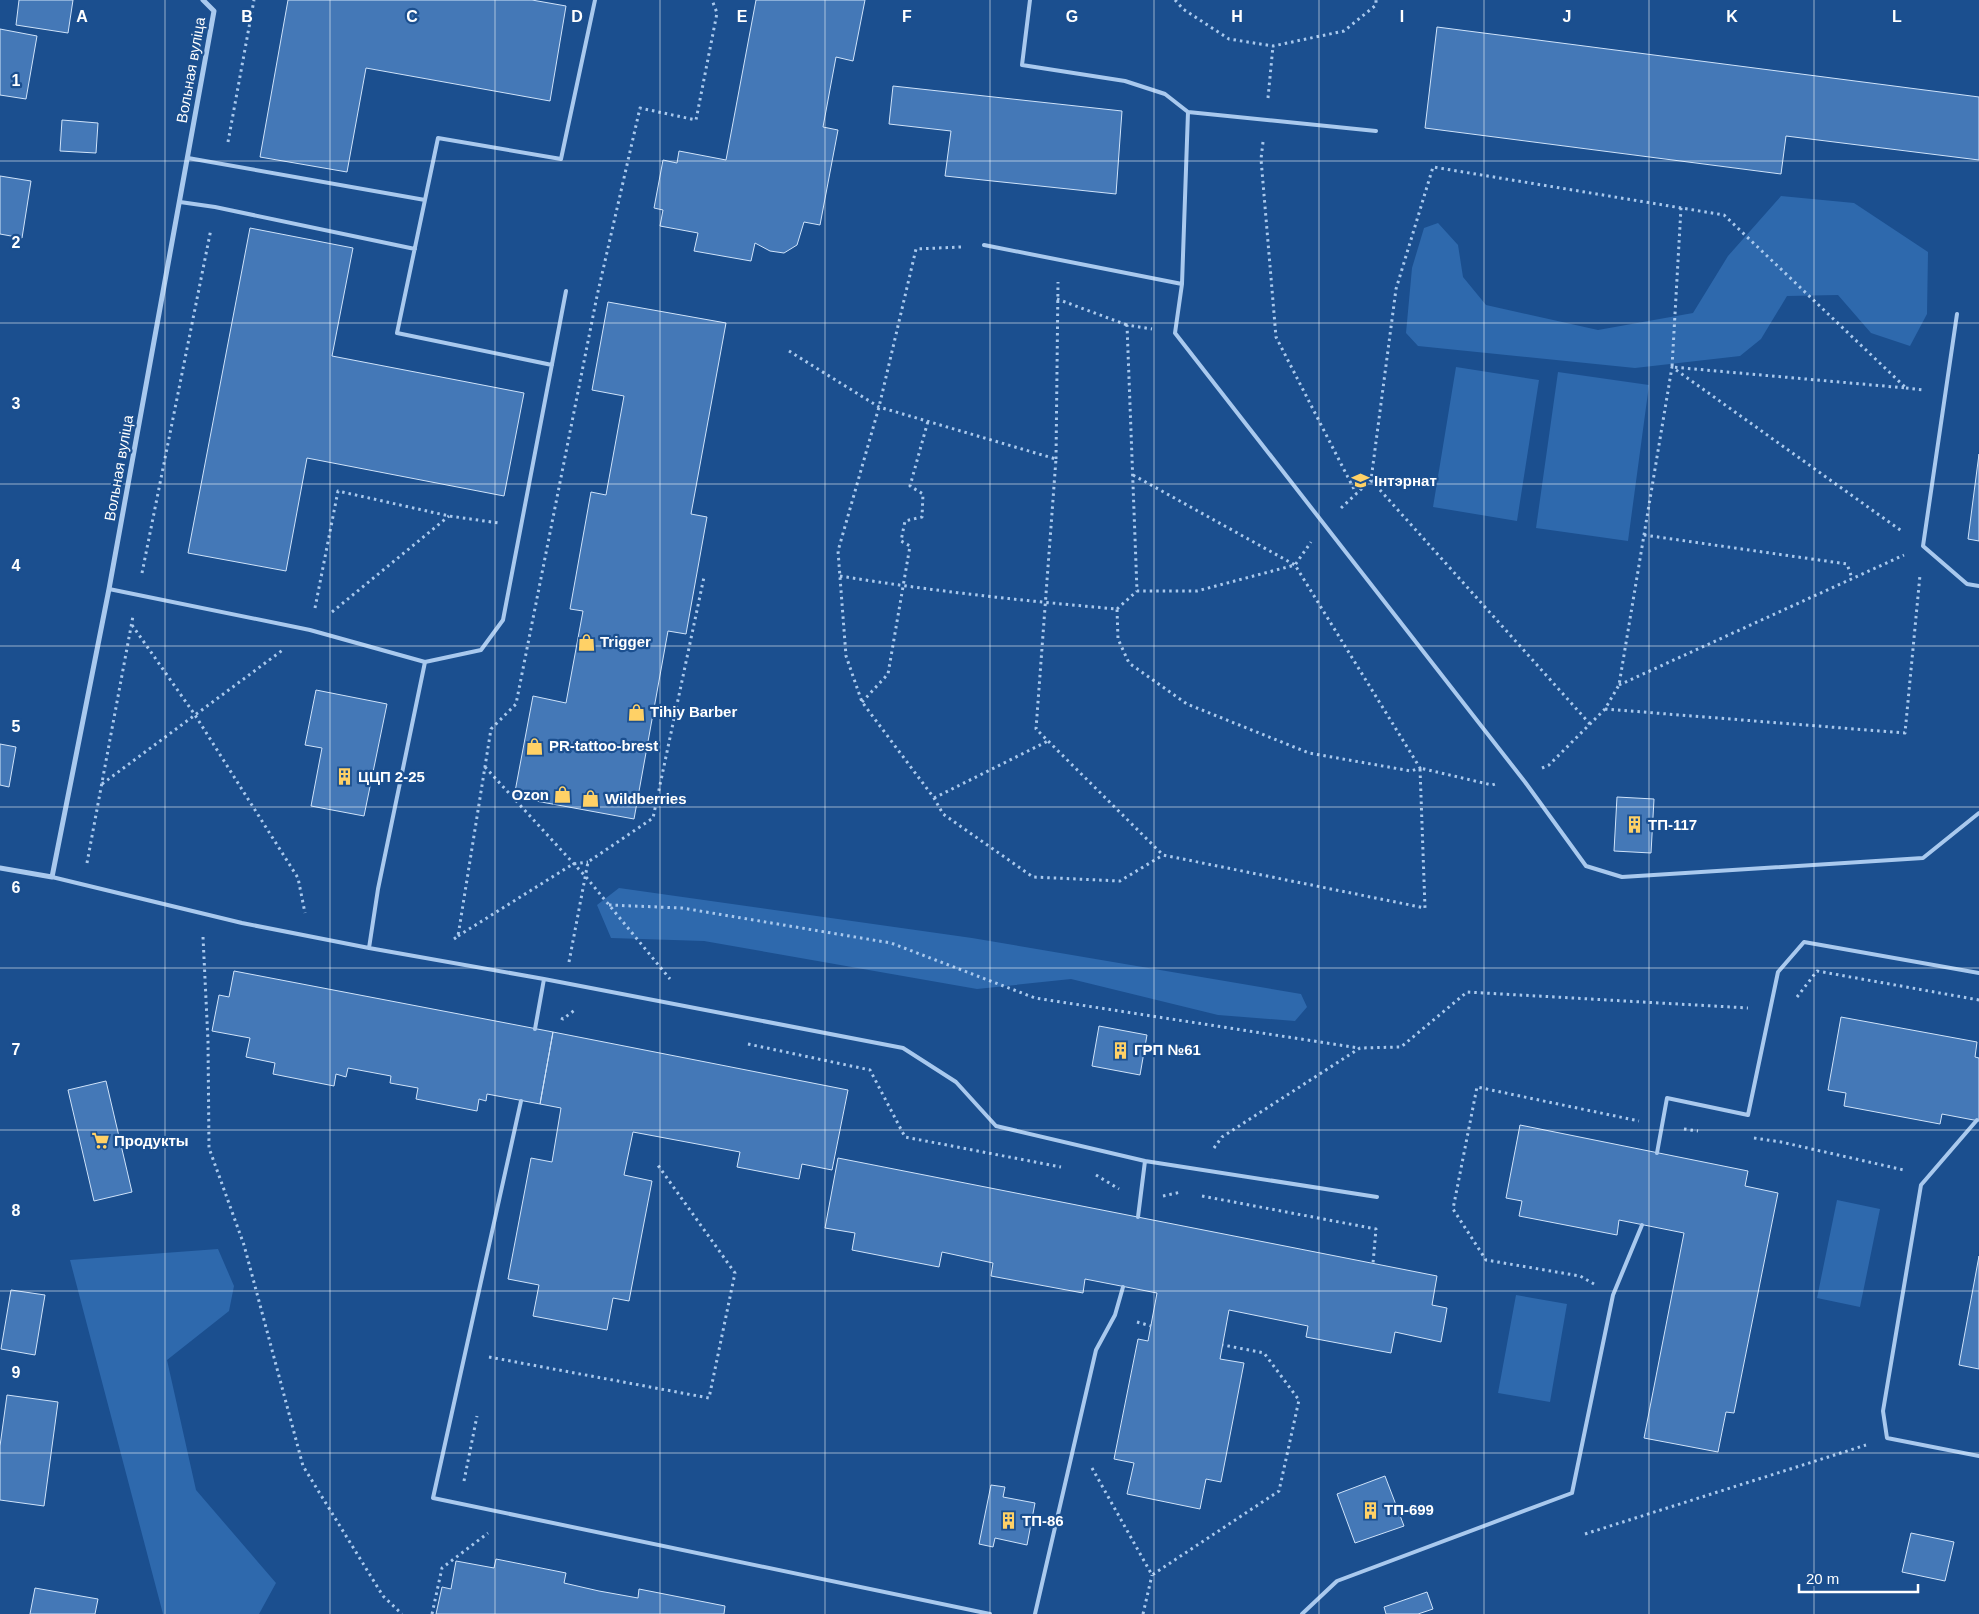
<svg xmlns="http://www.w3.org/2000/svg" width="1979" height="1614" font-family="Helvetica,sans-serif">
	<rect width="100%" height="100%" fill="#1b4f8f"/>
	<!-- green -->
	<path fill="#2e69ad" d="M 1781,196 L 1854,203 L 1928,252 L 1927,314 L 1910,346 L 1871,333 L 1838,295 L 1787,296 L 1761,339 L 1740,356 L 1635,368 L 1418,346 L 1406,333 L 1412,268 L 1424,228 L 1438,223 L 1458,245 L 1463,277 L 1486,305 L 1598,330 L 1693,313 L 1728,256 Z
		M 1456,367 L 1539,380 L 1517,521 L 1433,507 Z
		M 1558,372 L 1649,385 L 1628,541 L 1536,528 Z
		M 619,888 L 972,938 L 1301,994 L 1307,1007 L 1295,1021 L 1218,1015 L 1071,979 L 977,989 L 704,941 L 611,938 L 597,905 Z
		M 1837,1200 L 1880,1209 L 1860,1307 L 1817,1298 Z
		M 218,1249 L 234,1286 L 229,1311 L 167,1360 L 196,1490 L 276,1583 L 259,1614 L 163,1614 L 70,1260 Z
		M 1516,1295 L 1567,1304 L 1550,1402 L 1498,1393 Z"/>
	<!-- building -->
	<path fill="#4478b7" stroke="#cfe3fa" d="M 19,0 L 73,0 L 68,33 L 16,25 Z
		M 288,0 L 532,0 L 566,6 L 550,101 L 366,68 L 347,172 L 260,157 Z
		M 756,0 L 865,0 L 853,61 L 836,57 L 823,127 L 838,130 L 820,225 L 804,222 L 797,245 L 784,253 L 770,251 L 755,243 L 751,261 L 694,251 L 698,233 L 660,226 L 663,210 L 654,208 L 663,160 L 677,163 L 679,151 L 726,160 Z
		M 1437,27 L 1979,97 L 1979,160 L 1786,136 L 1781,174 L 1425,128 Z
		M 0,29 L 37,36 L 26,99 L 0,95 Z
		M 893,86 L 1122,111 L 1116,194 L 945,176 L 951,131 L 889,124 Z
		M 62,120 L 98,123 L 96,153 L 60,151 Z
		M 0,176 L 31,181 L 22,238 L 0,234 Z
		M 250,228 L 353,248 L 332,356 L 524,393 L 504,496 L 307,458 L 286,571 L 188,553 Z
		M 608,302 L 726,323 L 691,514 L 707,517 L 686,634 L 668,631 L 634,819 L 514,797 L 533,696 L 566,703 L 583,611 L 570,609 L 591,492 L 606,495 L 624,396 L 592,390 Z
		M 1979,454 L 1979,541 L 1968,539 Z
		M 316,690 L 387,704 L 364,816 L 311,806 L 322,748 L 305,745 Z
		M 0,744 L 16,747 L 9,787 L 0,785 Z
		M 1617,797 L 1654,799 L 1651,853 L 1614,851 Z
		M 234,971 L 553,1032 L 540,1104 L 487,1094 L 486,1101 L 479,1099 L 477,1111 L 416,1099 L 418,1088 L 390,1083 L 391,1076 L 348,1068 L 346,1077 L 336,1074 L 334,1086 L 273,1074 L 275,1063 L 246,1057 L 250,1038 L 212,1031 L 219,995 L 229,997 Z
		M 1841,1017 L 1977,1042 L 1975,1057 L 1979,1058 L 1979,1121 L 1942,1114 L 1940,1124 L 1844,1106 L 1846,1093 L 1828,1090 Z
		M 1099,1026 L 1147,1035 L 1140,1075 L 1092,1066 Z
		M 553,1032 L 848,1090 L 832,1170 L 802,1164 L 799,1179 L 737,1167 L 740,1152 L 633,1132 L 624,1175 L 652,1181 L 629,1301 L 613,1298 L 607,1330 L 533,1316 L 539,1285 L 508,1279 L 531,1158 L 552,1162 L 561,1108 L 540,1104 Z
		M 106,1081 L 132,1192 L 94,1201 L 68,1090 Z
		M 1520,1125 L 1748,1171 L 1745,1186 L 1778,1193 L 1734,1413 L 1726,1412 L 1718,1452 L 1644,1438 L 1684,1233 L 1619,1220 L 1617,1235 L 1519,1216 L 1522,1201 L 1506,1198 Z
		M 838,1158 L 1437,1276 L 1432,1305 L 1447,1308 L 1441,1342 L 1395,1332 L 1391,1353 L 1306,1337 L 1308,1326 L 1229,1310 L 1220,1359 L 1244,1363 L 1221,1482 L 1206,1479 L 1200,1509 L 1127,1494 L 1134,1463 L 1114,1459 L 1138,1339 L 1148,1341 L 1157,1293 L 1085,1279 L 1083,1293 L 991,1276 L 993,1263 L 942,1252 L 939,1267 L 852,1250 L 855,1233 L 825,1228 Z
		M 1979,1256 L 1979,1369 L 1959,1365 Z
		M 11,1290 L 45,1295 L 35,1355 L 1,1349 Z
		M 7,1395 L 58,1402 L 44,1506 L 0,1500 L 0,1446 Z
		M 1385,1476 L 1404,1526 L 1355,1543 L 1337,1494 Z
		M 991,1485 L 1005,1487 L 1003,1497 L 1035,1503 L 1027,1545 L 995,1538 L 993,1547 L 979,1544 Z
		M 1911,1533 L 1954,1542 L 1945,1581 L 1902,1572 Z
		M 496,1559 L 566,1573 L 564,1583 L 599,1591 L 638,1598 L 639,1589 L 725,1606 L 724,1614 L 436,1614 L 442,1587 L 451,1589 L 456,1561 L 494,1568 Z
		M 35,1588 L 98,1599 L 95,1614 L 30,1614 Z
		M 1427,1592 L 1433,1609 L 1418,1614 L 1386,1614 L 1384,1607 Z"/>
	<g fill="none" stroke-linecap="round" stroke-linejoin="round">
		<!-- path -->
		<path stroke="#a9c9ee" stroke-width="3" stroke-dasharray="2.5 4" stroke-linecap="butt" d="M 1175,0 L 1183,9 L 1229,39 L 1273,46 L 1344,31 L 1376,5 L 1376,0
			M 1268,98 L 1273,46
			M 228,142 L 254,0
			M 1263,142 L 1261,159 L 1276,337 L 1356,493
			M 961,247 L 916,249 L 879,407 L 838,551 L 846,656 L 862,702 L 934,798 L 943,814 L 1033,877 L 1120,881 L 1163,855
			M 1057,299 L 1127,325
			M 789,351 L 879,407 L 1056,459 L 1036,729 L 1163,855 L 1425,908 L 1420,768 L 1492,785 L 1498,783
			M 1906,388 L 1923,390
			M 1056,459 L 1058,282
			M 1133,475 L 1295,565 L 1197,591 L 1137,591 L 1127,325 L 1152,329
			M 1341,508 L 1371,480
			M 1644,535 L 1847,564 L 1852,578
			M 142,573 L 211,229
			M 840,576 C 932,591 1024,601 1117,609 L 1118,639 L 1129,663 L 1187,704 L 1309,753 L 1411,771 L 1420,768 L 1295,565 L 1311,542
			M 315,608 L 338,491 L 449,516 L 499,523
			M 1117,609 L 1137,591
			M 332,612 L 449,516
			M 132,625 L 195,715 L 298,878 L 305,913
			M 1619,685 L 1904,555
			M 862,702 L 888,674 L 910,546 L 901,541 L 905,521 L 922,517 L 923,494 L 910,486 L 928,421
			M 1605,709 L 1905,733 L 1920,575
			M 1590,724 L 1371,480 L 1396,289 L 1433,167 L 1724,215 L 1906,388 L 1672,367 L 1681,208
			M 485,767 L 586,877 L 670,979
			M 1542,768 L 1549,765 L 1605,709 L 1619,685 L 1672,367 L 1903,532
			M 102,784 L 284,649
			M 934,798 L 1048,741
			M 87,863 L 133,616
			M 609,905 L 682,908 L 891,943 L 1035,998 L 1359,1048
			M 458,936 L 573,864 L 588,862
			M 203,937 L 208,1041 L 209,1148 L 244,1245 L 303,1466 L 383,1596 L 402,1614
			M 454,939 L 458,936 L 491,729 L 516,704 L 597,296 L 640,108 L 696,120 L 717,13 L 712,0
			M 569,962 L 588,862 L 653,818 L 704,577
			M 1797,997 L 1817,971 L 1979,1000
			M 561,1018 L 563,1019 L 576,1009
			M 748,1044 L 870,1070 L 905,1137 L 1061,1167
			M 1684,1129 L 1698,1131
			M 1754,1138 L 1781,1142 L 1904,1170
			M 1214,1148 L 1222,1137 L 1360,1048 L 1401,1047 L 1467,992 L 1748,1008
			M 1096,1175 L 1119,1189
			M 1163,1196 L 1181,1192
			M 1202,1196 L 1376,1229 L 1373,1263
			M 1594,1284 L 1580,1276 L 1486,1260 L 1453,1209 L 1477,1087 L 1639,1121
			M 1137,1322 L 1151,1326
			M 489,1357 L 709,1398 L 735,1273 L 657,1164
			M 1092,1468 L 1152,1575 L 1279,1491 L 1299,1400 L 1264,1353 L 1223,1345
			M 464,1481 L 477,1416
			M 1585,1534 L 1866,1445
			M 432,1614 L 442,1568 L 488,1533
			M 1143,1614 L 1152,1575"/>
		<!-- service -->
		<path stroke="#a9c9ee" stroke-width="4" d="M 1030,0 L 1022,65 L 1125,81 L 1165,94 L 1188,112
			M 1376,131 L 1188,112 L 1182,284 L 1175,333 L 1525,782 L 1586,866 L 1622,877 L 1923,858 L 1979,813
			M 188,158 L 425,200
			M 180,202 L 215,207 L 415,249
			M 984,245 L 1182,284
			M 1957,314 L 1923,546 L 1967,584 L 1979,586
			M 552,365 L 397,333 L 438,138 L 561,159 L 595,0
			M 109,589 L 310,630 L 425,662 L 481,650 L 503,620 L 566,291
			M 52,877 L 242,923 L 369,948 L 544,979 L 535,1029
			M 369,948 L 378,889 L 425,662
			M 544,979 L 903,1048 L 956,1082 L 996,1126 L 1145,1161 L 1138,1217
			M 521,1101 L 433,1498 L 990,1614
			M 1977,1120 L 1921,1185 L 1883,1411 L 1887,1438 L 1979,1456
			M 1657,1153 L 1667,1098 L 1748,1115 L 1778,972 L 1804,942 L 1979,973
			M 1145,1161 L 1377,1197
			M 1035,1614 L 1096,1350 L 1115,1315 L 1123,1287
			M 1302,1614 L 1337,1581 L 1572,1493 L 1613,1295 L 1642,1225"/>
		<!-- minor -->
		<path stroke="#a9c9ee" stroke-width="5" d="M 0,868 L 52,877 L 109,589 L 214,11 L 203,0"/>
	</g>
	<!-- grid -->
	<path fill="none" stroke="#fff" stroke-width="1" stroke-opacity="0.55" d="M 165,0 L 165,1614M 330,0 L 330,1614M 495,0 L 495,1614M 660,0 L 660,1614M 825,0 L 825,1614M 990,0 L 990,1614M 1154,0 L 1154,1614M 1319,0 L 1319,1614M 1484,0 L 1484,1614M 1649,0 L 1649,1614M 1814,0 L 1814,1614M 0,161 L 1979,161M 0,323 L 1979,323M 0,484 L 1979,484M 0,646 L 1979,646M 0,807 L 1979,807M 0,968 L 1979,968M 0,1130 L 1979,1130M 0,1291 L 1979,1291M 0,1453 L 1979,1453"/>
	<!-- icons -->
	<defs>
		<symbol id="school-bare" viewBox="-9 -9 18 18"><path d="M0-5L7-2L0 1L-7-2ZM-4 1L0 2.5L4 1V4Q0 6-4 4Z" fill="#ffd166" stroke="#1b4f8f" stroke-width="2.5" paint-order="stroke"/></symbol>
		<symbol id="shop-bare" viewBox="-9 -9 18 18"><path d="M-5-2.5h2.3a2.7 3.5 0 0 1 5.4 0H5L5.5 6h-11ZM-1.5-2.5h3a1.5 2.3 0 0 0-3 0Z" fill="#ffd166" stroke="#1b4f8f" stroke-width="2.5" paint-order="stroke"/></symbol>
		<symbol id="building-bare" viewBox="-9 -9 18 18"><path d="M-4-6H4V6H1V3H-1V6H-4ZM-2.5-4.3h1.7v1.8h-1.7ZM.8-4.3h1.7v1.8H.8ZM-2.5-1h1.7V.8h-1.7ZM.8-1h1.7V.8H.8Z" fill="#ffd166" stroke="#1b4f8f" stroke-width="2.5" paint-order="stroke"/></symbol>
		<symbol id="supermarket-bare" viewBox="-9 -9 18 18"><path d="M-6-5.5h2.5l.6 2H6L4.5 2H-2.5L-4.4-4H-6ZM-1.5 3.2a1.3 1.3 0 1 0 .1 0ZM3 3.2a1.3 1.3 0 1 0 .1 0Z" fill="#ffd166" stroke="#1b4f8f" stroke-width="2.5" paint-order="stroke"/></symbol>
	</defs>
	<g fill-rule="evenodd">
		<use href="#school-bare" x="1348" y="468" width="25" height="25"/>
		<use href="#shop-bare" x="574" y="630" width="25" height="25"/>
		<use href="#shop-bare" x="624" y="700" width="25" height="25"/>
		<use href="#shop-bare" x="522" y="734" width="25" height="25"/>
		<use href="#building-bare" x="332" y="764" width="25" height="25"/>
		<use href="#shop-bare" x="550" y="782" width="25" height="25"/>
		<use href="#shop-bare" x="578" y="786" width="25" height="25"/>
		<use href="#building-bare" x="1622" y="812" width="25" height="25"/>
		<use href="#building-bare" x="1108" y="1038" width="25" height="25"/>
		<use href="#supermarket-bare" x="88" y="1128" width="25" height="25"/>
		<use href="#building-bare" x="1358" y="1498" width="25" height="25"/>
		<use href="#building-bare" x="996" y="1508" width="25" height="25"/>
	</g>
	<g text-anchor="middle" stroke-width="4.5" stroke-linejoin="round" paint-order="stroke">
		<!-- street labels -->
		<g font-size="15" fill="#fff" stroke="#1b4f8f">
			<text transform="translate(191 70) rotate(-80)" y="5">Вольная вуліца</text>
			<text transform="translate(119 468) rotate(-80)" y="5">Вольная вуліца</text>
		</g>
		<!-- poi labels -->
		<g font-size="15" font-weight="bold" fill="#fff" stroke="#1b4f8f" text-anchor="start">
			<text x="1374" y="486">Інтэрнат</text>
			<text x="600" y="647">Trigger</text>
			<text x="650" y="717">Tihiy Barber</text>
			<text x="549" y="751">PR-tattoo-brest</text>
			<text x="358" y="782">ЦЦП 2-25</text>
			<text x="549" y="800" text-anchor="end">Ozon</text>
			<text x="605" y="804">Wildberries</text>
			<text x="1648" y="830">ТП-117</text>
			<text x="1134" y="1055">ГРП №61</text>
			<text x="114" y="1146">Продукты</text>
			<text x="1384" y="1515">ТП-699</text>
			<text x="1022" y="1526">ТП-86</text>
		</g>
	</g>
	<g font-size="16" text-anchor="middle" font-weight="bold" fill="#fff" stroke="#1b4f8f" stroke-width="4.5" stroke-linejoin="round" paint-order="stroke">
		<text x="82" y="22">A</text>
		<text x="247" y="22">B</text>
		<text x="412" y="22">C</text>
		<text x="577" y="22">D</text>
		<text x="742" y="22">E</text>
		<text x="907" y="22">F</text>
		<text x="1072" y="22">G</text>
		<text x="1237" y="22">H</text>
		<text x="1402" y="22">I</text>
		<text x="1567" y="22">J</text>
		<text x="1732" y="22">K</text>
		<text x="1897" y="22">L</text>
		<text x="16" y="86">1</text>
		<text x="16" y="248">2</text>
		<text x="16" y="409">3</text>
		<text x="16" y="571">4</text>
		<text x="16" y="732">5</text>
		<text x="16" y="893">6</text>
		<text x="16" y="1055">7</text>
		<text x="16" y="1216">8</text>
		<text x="16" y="1378">9</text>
	</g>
	<!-- scale -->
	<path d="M1799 1584v8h119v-8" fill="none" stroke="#ffffff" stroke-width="2.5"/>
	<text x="1806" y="1584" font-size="15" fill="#ffffff" stroke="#1b4f8f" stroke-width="4" paint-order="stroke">20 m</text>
</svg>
